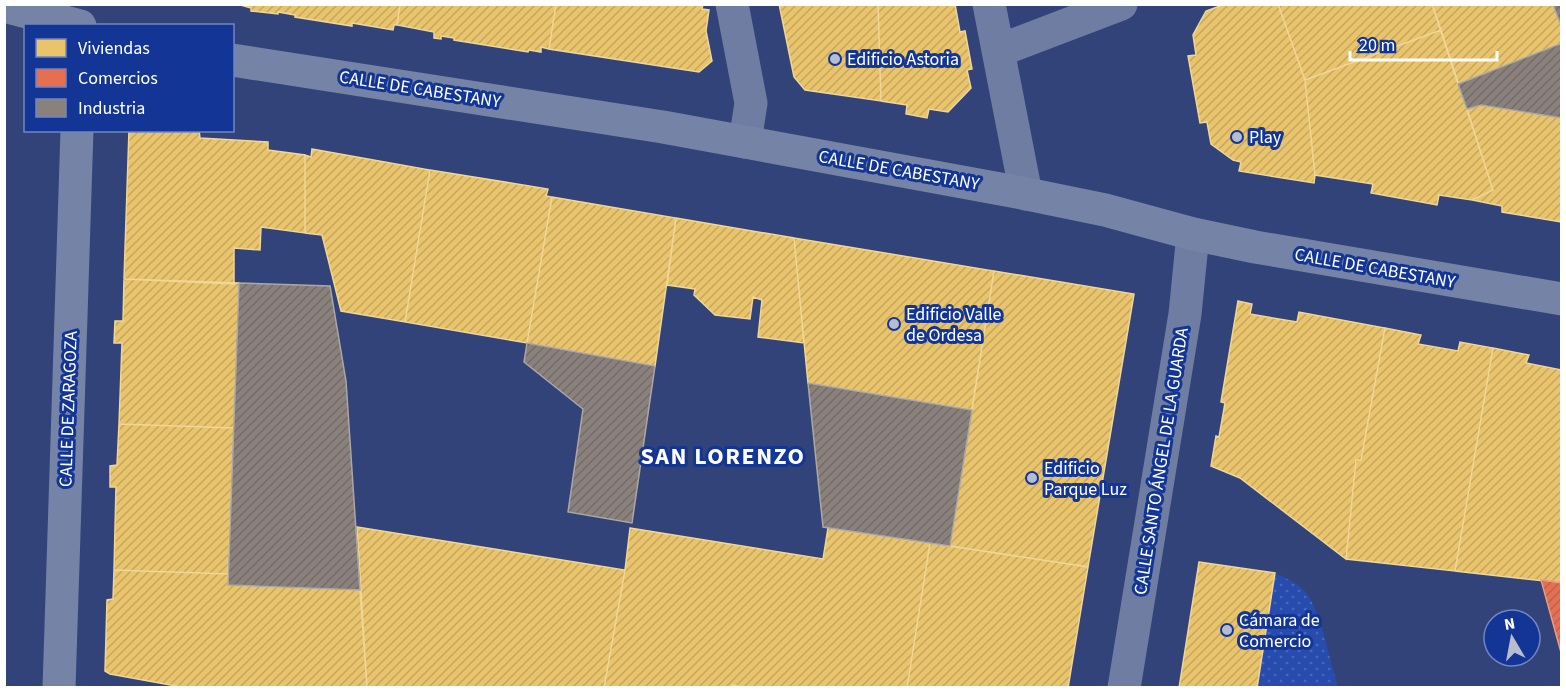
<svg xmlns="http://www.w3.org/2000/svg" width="1566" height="692" font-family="'Source Sans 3',sans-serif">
	<defs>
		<pattern id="grass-dots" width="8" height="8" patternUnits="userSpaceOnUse" patternTransform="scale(1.5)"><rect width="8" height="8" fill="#274cad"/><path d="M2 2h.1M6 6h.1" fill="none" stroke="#4767b9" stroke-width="1.8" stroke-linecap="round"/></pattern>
		<pattern id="homes-hatch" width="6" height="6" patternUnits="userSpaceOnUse" patternTransform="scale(1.5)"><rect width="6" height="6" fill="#e9c46a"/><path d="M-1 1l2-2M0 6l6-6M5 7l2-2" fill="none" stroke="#c2a662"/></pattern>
		<pattern id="shops-hatch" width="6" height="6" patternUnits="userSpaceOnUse" patternTransform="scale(1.5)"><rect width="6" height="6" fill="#e76f51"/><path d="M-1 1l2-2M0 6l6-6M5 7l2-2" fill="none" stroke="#b86450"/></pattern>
		<pattern id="industry-hatch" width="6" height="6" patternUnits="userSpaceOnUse" patternTransform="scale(1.5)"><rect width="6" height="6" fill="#8a817c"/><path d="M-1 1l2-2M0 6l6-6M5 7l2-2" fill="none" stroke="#716c69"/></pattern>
	</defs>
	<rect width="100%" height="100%" fill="#314378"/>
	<!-- grass -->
	<path fill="url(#grass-dots)" d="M 1275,573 C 1285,578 1296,582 1304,590 C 1319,604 1331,665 1338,687 L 1306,687 L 1302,685 L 1300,687 L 1257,688 Z"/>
	<!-- homes -->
	<path fill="url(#homes-hatch)" stroke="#f0d697" stroke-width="1.5" d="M 237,4 L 400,4 L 397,25 L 394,25 L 393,30 L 352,23 L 352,26 L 295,17 L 295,15 L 278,12 L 278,14 L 251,11 L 251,8 Z
		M 400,4 L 556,4 L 549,49 L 541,47 L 541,52 L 529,50 L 528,52 L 454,40 L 454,38 L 441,36 L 441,39 L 434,38 L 434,32 L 397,25 Z
		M 556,4 L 703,4 L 702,9 L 709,10 L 706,31 L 712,61 L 699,72 L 549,49 Z
		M 779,4 L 878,4 L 881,101 L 805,90 L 794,77 Z
		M 878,4 L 955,4 L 960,32 L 965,31 L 972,69 L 967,70 L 971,88 L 948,112 L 929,109 L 927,118 L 906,114 L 907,105 L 881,101 Z
		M 1219,4 L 1278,4 L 1305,80 L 1315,175 L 1314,183 L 1239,171 L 1241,162 L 1233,160 L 1211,144 L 1207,122 L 1200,123 L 1188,56 L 1196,55 L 1193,35 L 1206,11 L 1220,6 Z
		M 1278,4 L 1432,4 L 1441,30 L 1305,80 Z
		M 1432,4 L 1553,4 L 1562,28 L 1562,43 L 1458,84 Z
		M 1441,30 L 1493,190 L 1472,200 L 1439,195 L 1437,205 L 1371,193 L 1373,184 L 1315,175 L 1305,80 Z
		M 1481,105 L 1562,118 L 1562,222 L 1502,212 L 1502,206 L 1472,200 L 1493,190 L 1467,109 Z
		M 129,130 L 199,130 L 200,138 L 268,142 L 268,150 L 305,155 L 305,233 L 261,227 L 260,250 L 234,248 L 234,284 L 124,279 Z
		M 312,149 L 430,170 L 405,322 L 341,311 L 322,235 L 305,233 L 305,155 L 311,157 Z
		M 430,170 L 548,189 L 546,196 L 552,197 L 527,343 L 405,322 Z
		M 552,197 L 676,218 L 655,366 L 527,343 Z
		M 676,218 L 794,238 L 804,343 L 758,337 L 762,300 L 753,297 L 750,319 L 715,315 L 694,295 L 695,289 L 667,285 Z
		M 794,238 L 994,271 L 972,410 L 808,383 Z
		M 994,271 L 1134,294 L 1088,567 L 950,546 Z
		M 124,279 L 239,283 L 234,428 L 119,424 L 122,343 L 114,343 L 115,321 L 123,321 Z
		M 1238,301 L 1252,304 L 1250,314 L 1297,322 L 1299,312 L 1385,328 L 1361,460 L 1356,460 L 1346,559 L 1240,478 L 1211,466 L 1216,436 L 1219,437 L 1225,403 L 1221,402 Z
		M 1385,328 L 1421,335 L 1418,344 L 1458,351 L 1460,342 L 1493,348 L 1455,571 L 1346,559 L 1356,460 L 1361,460 Z
		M 1493,348 L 1529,355 L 1526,363 L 1562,370 L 1562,583 L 1455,571 Z
		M 119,424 L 234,428 L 228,574 L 114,570 L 116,487 L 110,487 L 110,466 L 117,465 Z
		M 357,527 L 625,570 L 604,688 L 367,688 Z
		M 630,528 L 823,559 L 828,528 L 930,543 L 907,688 L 749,688 L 732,685 L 731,688 L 604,688 L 625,570 Z
		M 930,543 L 1088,567 L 1068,688 L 907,688 Z
		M 1199,562 L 1275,573 L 1257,688 L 1179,688 Z
		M 114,570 L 228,574 L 228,585 L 360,590 L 367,688 L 187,688 L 110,674 L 105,671 L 107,600 L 113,599 Z"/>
	<!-- shops -->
	<path fill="url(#shops-hatch)" stroke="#ee9a85" stroke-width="1.5" d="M 1541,580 L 1562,583 L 1562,656 Z"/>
	<!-- industry -->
	<path fill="url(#industry-hatch)" stroke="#ada7a3" stroke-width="1.5" d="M 1553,4 L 1562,4 L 1562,28 L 1555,10 Z
		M 1562,43 L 1562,118 L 1481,105 L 1467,109 L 1458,84 Z
		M 239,283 L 330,286 L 346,381 L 360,590 L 228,585 Z
		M 527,343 L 655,366 L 632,523 L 568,512 L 583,409 L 524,362 Z
		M 808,383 L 972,410 L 950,546 L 823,527 Z"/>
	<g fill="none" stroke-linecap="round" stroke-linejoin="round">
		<!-- street -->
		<path stroke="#6f7da3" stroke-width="33" d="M 732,4 L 751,103 L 745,142
			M 989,4 L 1026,194
			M 998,51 L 1121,4
			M 1124,688 L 1185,314 L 1193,234"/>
		<!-- secondary -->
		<path stroke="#7583a7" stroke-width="33" d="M 4,6 L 80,26
			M 232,60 L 663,127 L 1022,193 L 1105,210 L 1193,234 L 1255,247 L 1562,299
			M 59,688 L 77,130"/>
	</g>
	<!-- markers -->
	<g fill="#b7bdd0" stroke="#133596" stroke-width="2">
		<circle cx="835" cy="59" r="6"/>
		<circle cx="1237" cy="137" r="6"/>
		<circle cx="894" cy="324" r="6"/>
		<circle cx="1032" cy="478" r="6"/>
		<circle cx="1227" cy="630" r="6"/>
	</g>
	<g text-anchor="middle" stroke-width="6" stroke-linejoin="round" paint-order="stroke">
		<!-- poi labels -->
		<g font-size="18" fill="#fff" stroke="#133596" text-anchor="start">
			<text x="847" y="65">Edificio Astoria</text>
			<text x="1249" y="143">Play</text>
			<text x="906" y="320">Edificio Valle<tspan x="906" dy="21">de Ordesa</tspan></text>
			<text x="1044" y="474">Edificio<tspan x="1044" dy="21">Parque Luz</tspan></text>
			<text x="1239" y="626">Cámara de<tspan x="1239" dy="21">Comercio</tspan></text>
		</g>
		<!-- street labels -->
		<g font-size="18" fill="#fff" stroke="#133596">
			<text transform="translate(420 89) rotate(9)" y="6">CALLE DE CABESTANY</text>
			<text transform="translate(899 170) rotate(10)" y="6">CALLE DE CABESTANY</text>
			<text transform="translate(1375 268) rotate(10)" y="6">CALLE DE CABESTANY</text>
			<text transform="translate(68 409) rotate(-88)" y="6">CALLE DE ZARAGOZA</text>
			<text transform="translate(1161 461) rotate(-81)" y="6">CALLE SANTO ÁNGEL DE LA GUARDA</text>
		</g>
		<!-- district labels -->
		<g font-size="24" font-weight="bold" letter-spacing="1.5" fill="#fff" stroke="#133596">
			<text x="723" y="464">SAN LORENZO</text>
		</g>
	</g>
	<!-- border -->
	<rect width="1566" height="692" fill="none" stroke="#ffffff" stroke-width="12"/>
	<!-- legend -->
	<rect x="24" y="24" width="210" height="108" fill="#133596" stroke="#7186c0" stroke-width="1.5"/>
	<rect x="36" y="39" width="30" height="18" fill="#e9c46a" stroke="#7186c0" stroke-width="1.5"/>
	<text x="78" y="54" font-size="18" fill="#ffffff">Viviendas</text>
	<rect x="36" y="69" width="30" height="18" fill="#e76f51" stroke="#7186c0" stroke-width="1.5"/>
	<text x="78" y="84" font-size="18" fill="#ffffff">Comercios</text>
	<rect x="36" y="99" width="30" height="18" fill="#8a817c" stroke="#7186c0" stroke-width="1.5"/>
	<text x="78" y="114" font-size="18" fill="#ffffff">Industria</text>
	<!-- north arrow -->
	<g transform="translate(1512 638) rotate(350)"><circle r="28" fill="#133596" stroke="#7186c0" stroke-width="1.5"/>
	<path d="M0-4.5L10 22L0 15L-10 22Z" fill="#b7bdd0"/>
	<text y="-9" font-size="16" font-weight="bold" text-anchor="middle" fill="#ffffff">N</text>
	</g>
	<!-- scale -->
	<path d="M1350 51v9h147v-9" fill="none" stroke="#ffffff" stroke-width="3"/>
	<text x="1359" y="51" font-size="18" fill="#ffffff" stroke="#133596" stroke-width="4.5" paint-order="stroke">20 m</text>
</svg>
